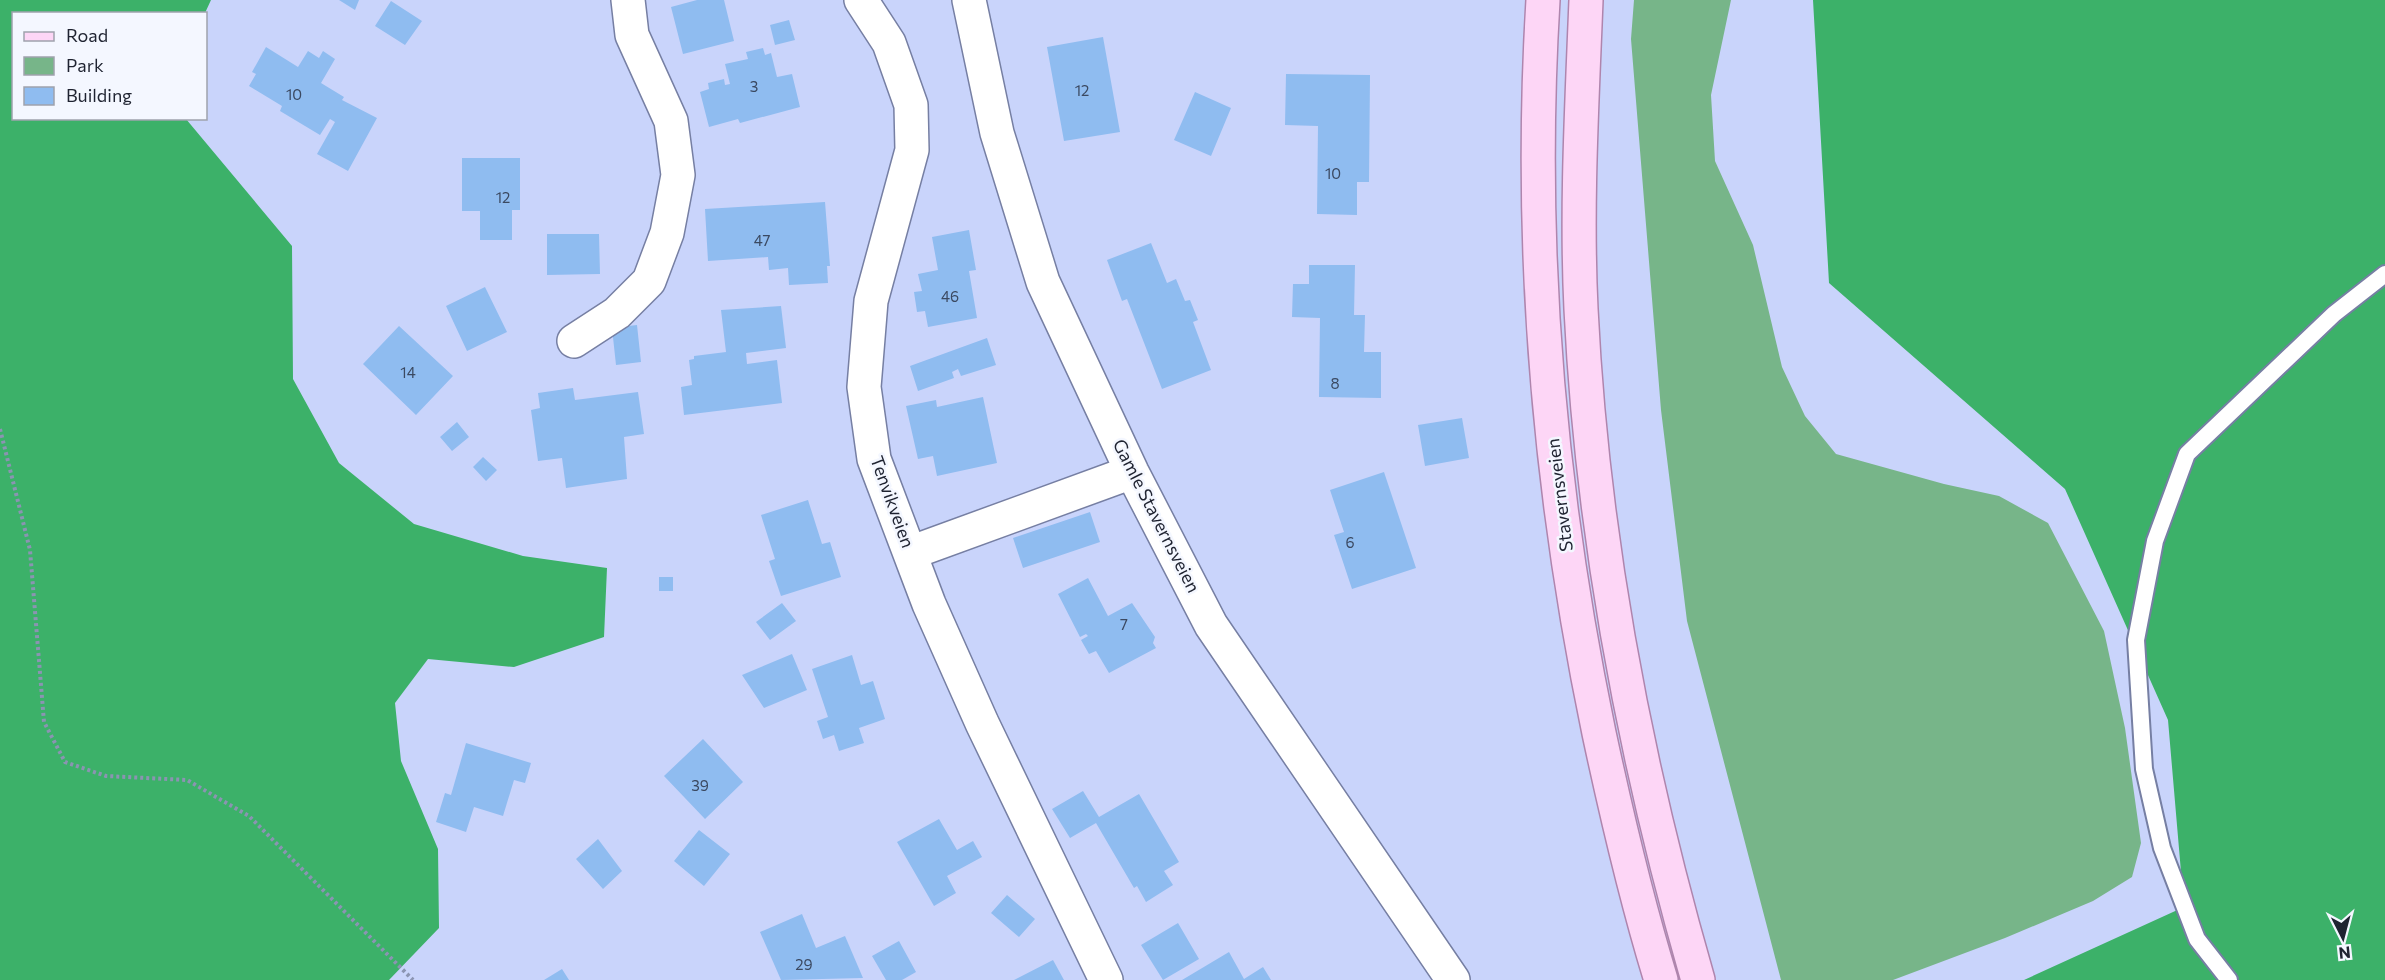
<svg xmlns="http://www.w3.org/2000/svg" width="2385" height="980" font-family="Commissioner,sans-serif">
	<rect width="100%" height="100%" fill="#c9d4fb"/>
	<!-- green -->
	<path fill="#77b589" d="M 1634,0 L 1731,0 L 1711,95 L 1715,161 L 1753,245 L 1782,367 L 1805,416 L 1836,454 L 1944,484 L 1999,496 L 2048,523 L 2104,631 L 2125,728 L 2141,843 L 2132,877 L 2093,901 L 2005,938 L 1893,980 L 1781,980 L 1687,621 L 1661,410 L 1631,39 Z"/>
	<!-- forest -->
	<path fill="#3cb169" d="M 0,0 L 211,0 L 205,13 L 14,14 L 14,118 L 186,119 L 292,246 L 293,379 L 339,463 L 414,524 L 523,556 L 607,568 L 604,637 L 514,667 L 428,659 L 395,703 L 401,761 L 438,849 L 439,928 L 389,980 L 0,980 Z
		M 1813,0 L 2385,0 L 2385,980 L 2024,980 L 2184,907 L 2168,720 L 2065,489 L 1829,283 Z"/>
	<!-- building -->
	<path fill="#8fbcf0" d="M 339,0 L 359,0 L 355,10 Z
		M 697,0 L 724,0 L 734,41 L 683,54 L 671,7 Z
		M 391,1 L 422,21 L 405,45 L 375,26 Z
		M 789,20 L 795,40 L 775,45 L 770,25 Z
		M 1103,37 L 1120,132 L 1064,141 L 1047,47 Z
		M 266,47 L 298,67 L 308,51 L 319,58 L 323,51 L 335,59 L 321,83 L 344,97 L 342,100 L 377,118 L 348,171 L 317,154 L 335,122 L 330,119 L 320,135 L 280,111 L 282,106 L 249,86 L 256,74 L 252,72 Z
		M 763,48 L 765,55 L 771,53 L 777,77 L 792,74 L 800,107 L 740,123 L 738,119 L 709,127 L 700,92 L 709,89 L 708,83 L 724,79 L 725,85 L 730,84 L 725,64 L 748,59 L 746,52 Z
		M 1286,74 L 1370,75 L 1369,182 L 1357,182 L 1357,215 L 1317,214 L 1318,126 L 1285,125 Z
		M 1195,92 L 1231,108 L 1211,156 L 1174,140 Z
		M 462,158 L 520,158 L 520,210 L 512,210 L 512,240 L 480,240 L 480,211 L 462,211 Z
		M 825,202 L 830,266 L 827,266 L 828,283 L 789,285 L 788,268 L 769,270 L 768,257 L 708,261 L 705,209 Z
		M 969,230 L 976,270 L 969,271 L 977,318 L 928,327 L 925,311 L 917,312 L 914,292 L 922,291 L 918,274 L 938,270 L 932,237 Z
		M 547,234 L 599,234 L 600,274 L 547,275 Z
		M 1151,243 L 1167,283 L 1176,279 L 1185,301 L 1190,300 L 1198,320 L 1193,322 L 1211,370 L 1162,389 L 1127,299 L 1122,301 L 1107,260 Z
		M 1309,265 L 1355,265 L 1354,315 L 1365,315 L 1364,352 L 1381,352 L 1381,398 L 1319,397 L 1320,318 L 1292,317 L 1293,284 L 1309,284 Z
		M 485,287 L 507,332 L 467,351 L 446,306 Z
		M 781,306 L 786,348 L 746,353 L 747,364 L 777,360 L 782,403 L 684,415 L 681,387 L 692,385 L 689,360 L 694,359 L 694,356 L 726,352 L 721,310 Z
		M 637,325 L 641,362 L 616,365 L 612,328 Z
		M 399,326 L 453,376 L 416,415 L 363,364 Z
		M 987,338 L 996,365 L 961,376 L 958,369 L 952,372 L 954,378 L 918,391 L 910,366 Z
		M 573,388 L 575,400 L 638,392 L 644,434 L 624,437 L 627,479 L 566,488 L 562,458 L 538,461 L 531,410 L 540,408 L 538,393 Z
		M 983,397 L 997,463 L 937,476 L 933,456 L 918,459 L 906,406 L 936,400 L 937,407 Z
		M 1462,418 L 1469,458 L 1425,466 L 1418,425 Z
		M 457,422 L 469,437 L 452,451 L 440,437 Z
		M 483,457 L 497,470 L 486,481 L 473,467 Z
		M 1384,472 L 1416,568 L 1352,589 L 1334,535 L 1344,532 L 1330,490 Z
		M 808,500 L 822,544 L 830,542 L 841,577 L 781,596 L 769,561 L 775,559 L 761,515 Z
		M 1090,512 L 1100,542 L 1023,568 L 1013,538 Z
		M 659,577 L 673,577 L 673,591 L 659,591 Z
		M 1088,578 L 1108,616 L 1132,603 L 1155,637 L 1153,643 L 1156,648 L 1109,673 L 1096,651 L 1089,654 L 1081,640 L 1088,636 L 1086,634 L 1080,637 L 1058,594 Z
		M 782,603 L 796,621 L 770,640 L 756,622 Z
		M 792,654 L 807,690 L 764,708 L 742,675 Z
		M 852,655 L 861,685 L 873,681 L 885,719 L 859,728 L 864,743 L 839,751 L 834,735 L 823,739 L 817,721 L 828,717 L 812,669 Z
		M 703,739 L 743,782 L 705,819 L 664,776 Z
		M 466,743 L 531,763 L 525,783 L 514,780 L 503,816 L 474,807 L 466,832 L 436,822 L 445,793 L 451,795 Z
		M 1083,791 L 1099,817 L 1139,794 L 1179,862 L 1164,871 L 1173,885 L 1146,902 L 1137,886 L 1134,888 L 1096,823 L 1070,838 L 1052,809 Z
		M 939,819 L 957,850 L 973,841 L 982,857 L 947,876 L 956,893 L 934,906 L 897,842 Z
		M 699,830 L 730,854 L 704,886 L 674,861 Z
		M 598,839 L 622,871 L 603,889 L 576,859 Z
		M 1007,895 L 1035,919 L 1019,937 L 991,913 Z
		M 802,914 L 816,948 L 845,936 L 863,978 L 781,980 L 760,932 Z
		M 1178,923 L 1199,959 L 1163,980 L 1141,945 Z
		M 899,941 L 916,972 L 902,980 L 886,980 L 872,956 Z
		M 1229,952 L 1244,979 L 1263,967 L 1271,980 L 1182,980 Z
		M 1053,960 L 1064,980 L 1014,980 Z
		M 562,969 L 569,980 L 544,980 Z"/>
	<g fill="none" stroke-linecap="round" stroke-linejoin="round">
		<defs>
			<path id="service" d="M 2229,980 L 2197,939 L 2162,848 L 2144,769 L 2136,640 L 2155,541 L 2187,454 L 2334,314 L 2385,274"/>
			<path id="minor" d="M 861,0 L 889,43 L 911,105 L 912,150 L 871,301 L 864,387 L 874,459 L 929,604 L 982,723 L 1106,980
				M 969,0 L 997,133 L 1043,282 L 1132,472 L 1211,625 L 1453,980
				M 574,341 L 617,313 L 649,281 L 667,233 L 678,175 L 671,121 L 632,35 L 628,0
				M 910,553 L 1132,472"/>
			<path id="primary" d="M 1543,0 C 1528,246 1549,493 1599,733 C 1617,817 1636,899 1661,980
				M 1586,0 C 1582,103 1576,206 1581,309 C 1592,536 1635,762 1698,980"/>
		</defs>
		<!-- service casing -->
		<use href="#service" stroke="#767fa3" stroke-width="20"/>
		<!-- minor casing -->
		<use href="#minor" stroke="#767fa3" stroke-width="36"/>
		<!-- primary casing -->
		<use href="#primary" stroke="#af85ad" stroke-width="36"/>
		<!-- path -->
		<path stroke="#8b94b2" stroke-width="4" stroke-dasharray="3 3" stroke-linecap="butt" d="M 0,429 L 30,550 L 44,722 L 65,762 L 106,776 L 187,780 L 249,816 L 413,980"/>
		<!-- service -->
		<use href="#service" stroke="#fff" stroke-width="16"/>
		<!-- minor -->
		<use href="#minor" stroke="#fff" stroke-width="33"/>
		<!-- primary -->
		<use href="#primary" stroke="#fdd6f6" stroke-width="33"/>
	</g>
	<g text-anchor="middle" stroke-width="5" stroke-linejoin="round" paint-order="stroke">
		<!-- number labels -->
		<g font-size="15" fill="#3b4961">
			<text x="754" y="92">3</text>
			<text x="1082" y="96">12</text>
			<text x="294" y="100">10</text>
			<text x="1333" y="179">10</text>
			<text x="503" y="203">12</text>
			<text x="762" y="246">47</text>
			<text x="950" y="302">46</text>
			<text x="408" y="378">14</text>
			<text x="1335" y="389">8</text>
			<text x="1350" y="548">6</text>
			<text x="1124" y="630">7</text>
			<text x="700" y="791">39</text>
			<text x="804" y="970">29</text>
		</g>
		<!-- street labels -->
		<g font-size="18" fill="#1f2331" stroke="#f4f7ff">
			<text transform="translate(1560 495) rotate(-97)" y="6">Stavernsveien</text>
			<text transform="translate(892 502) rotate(70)" y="6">Tenvikveien</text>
			<text transform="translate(1156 516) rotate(63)" y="6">Gamle Stavernsveien</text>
		</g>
	</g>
	<!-- legend -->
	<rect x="12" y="12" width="195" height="108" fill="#f4f7ff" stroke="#9fa2ad" stroke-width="1.5"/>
	<rect x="24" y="32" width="30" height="9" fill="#fdd6f6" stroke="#9fa2ad" stroke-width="1.5"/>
	<text x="66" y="42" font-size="18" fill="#1f2331">Road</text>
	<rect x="24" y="57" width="30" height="18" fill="#77b589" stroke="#9fa2ad" stroke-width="1.5"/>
	<text x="66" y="72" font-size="18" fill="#1f2331">Park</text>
	<rect x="24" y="87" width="30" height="18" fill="#8fbcf0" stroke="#9fa2ad" stroke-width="1.5"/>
	<text x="66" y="102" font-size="18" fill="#1f2331">Building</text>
	<!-- north arrow -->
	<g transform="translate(2343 938) rotate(174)" stroke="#f4f7ff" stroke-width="4.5" paint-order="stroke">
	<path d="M0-4.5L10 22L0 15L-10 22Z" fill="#1f2331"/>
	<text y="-9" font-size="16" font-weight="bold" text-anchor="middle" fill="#1f2331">N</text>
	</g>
</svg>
